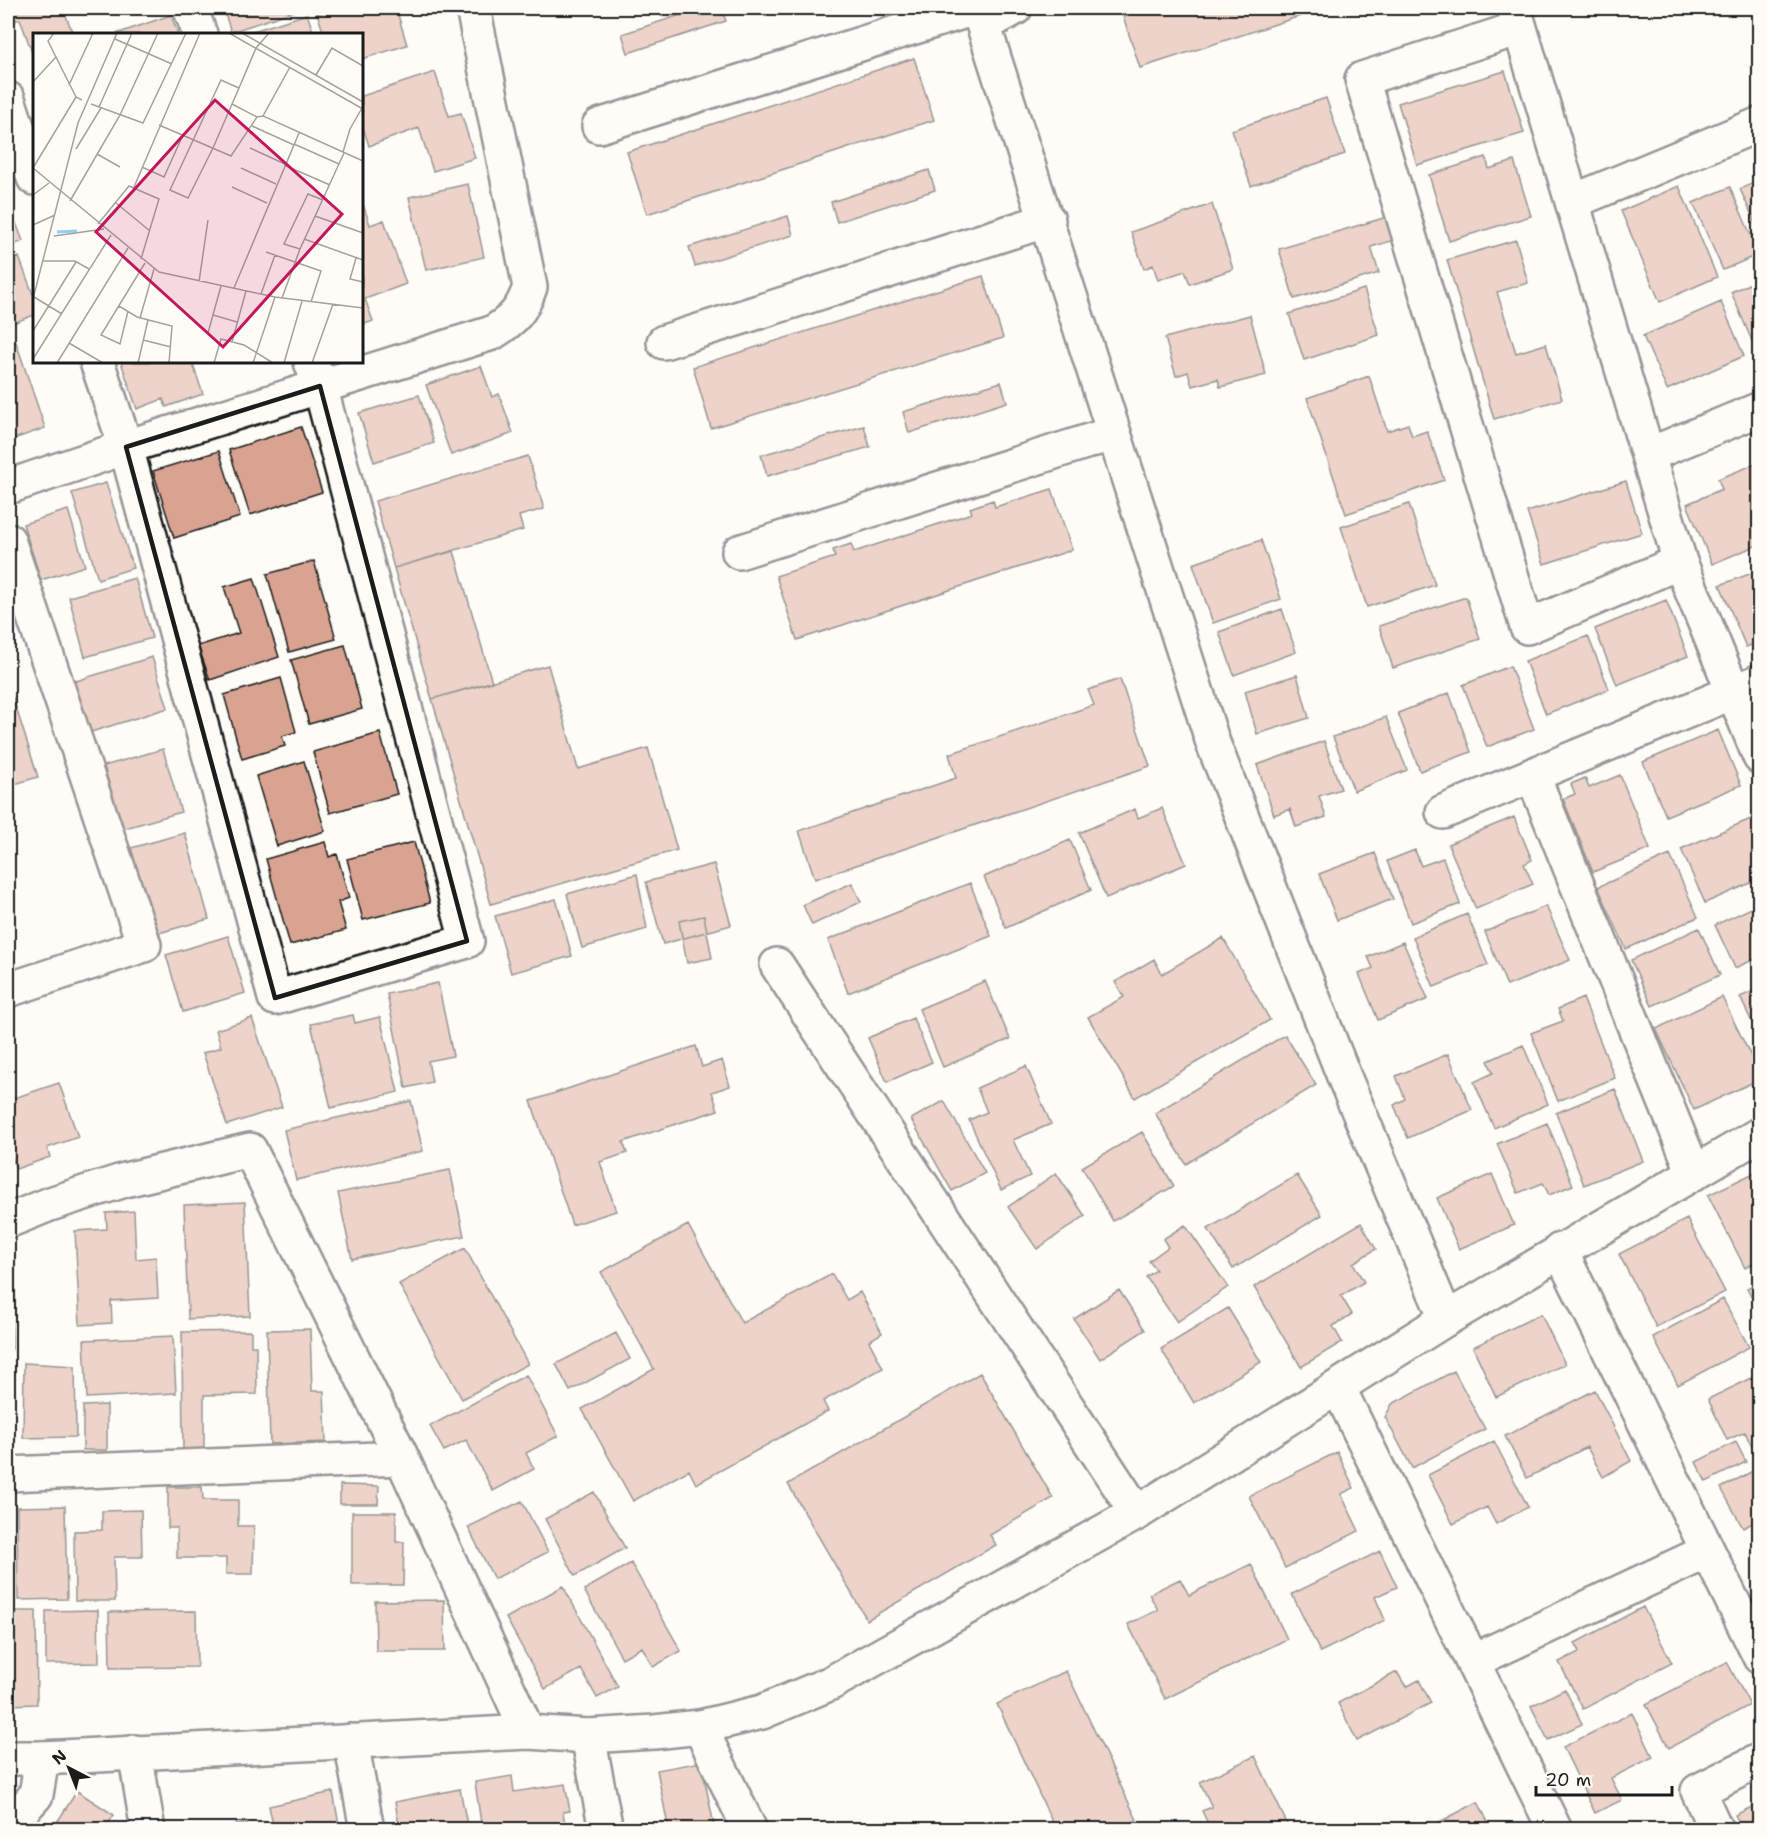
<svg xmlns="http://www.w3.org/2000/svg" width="1767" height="1837" font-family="'Shantell Sans',sans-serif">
	<rect width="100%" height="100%" fill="#fdfcf7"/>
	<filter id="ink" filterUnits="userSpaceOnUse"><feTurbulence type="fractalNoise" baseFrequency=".0167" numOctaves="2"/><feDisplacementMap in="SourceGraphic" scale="12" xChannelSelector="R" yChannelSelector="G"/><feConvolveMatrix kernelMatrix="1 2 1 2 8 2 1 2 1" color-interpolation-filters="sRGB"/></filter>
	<g filter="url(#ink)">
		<!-- building -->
		<path fill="#d9a391" stroke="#1c1c1c" stroke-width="1.5" d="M 8,8 L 63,8 L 73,34 L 34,34 L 34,58 L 20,19 L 9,23 Z
			M 223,8 L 293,8 L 294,11 L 231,32 Z
			M 334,8 L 396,8 L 407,45 L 362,59 L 362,34 L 324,34 L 317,13 Z
			M 702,8 L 721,8 L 726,21 L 628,53 L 622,34 Z
			M 1129,8 L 1325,8 L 1140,68 L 1121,10 Z
			M 307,14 L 314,34 L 251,34 L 250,32 Z
			M 171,15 L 178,34 L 116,34 Z
			M 914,58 L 934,120 L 647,214 L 627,152 Z
			M 1505,71 L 1524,133 L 1417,165 L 1398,103 Z
			M 435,72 L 449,116 L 461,113 L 475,158 L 433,171 L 419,128 L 369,146 L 362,124 L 362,96 Z
			M 1326,98 L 1345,154 L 1251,186 L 1232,130 Z
			M 1486,157 L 1489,169 L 1514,161 L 1531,216 L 1449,241 L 1429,175 Z
			M 929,170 L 935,190 L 837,222 L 831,202 Z
			M 1760,180 L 1760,233 L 1740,189 Z
			M 468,184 L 484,257 L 426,270 L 409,197 Z
			M 1679,186 L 1717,277 L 1660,302 L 1621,211 Z
			M 1730,187 L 1759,254 L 1723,270 L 1693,203 Z
			M 8,202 L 23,241 L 8,247 Z
			M 362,204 L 363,204 L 370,225 L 384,220 L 406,284 L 365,299 L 373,321 L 362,325 Z
			M 1212,204 L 1233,269 L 1190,284 L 1185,271 L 1158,280 L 1153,265 L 1144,269 L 1131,232 Z
			M 788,216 L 793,235 L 695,266 L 689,247 Z
			M 1387,217 L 1394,240 L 1371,247 L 1379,273 L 1294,299 L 1279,249 Z
			M 1516,240 L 1528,283 L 1497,292 L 1516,353 L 1546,344 L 1562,399 L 1494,419 L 1447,260 Z
			M 19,257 L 34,297 L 34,315 L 8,325 L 8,262 Z
			M 983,276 L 1003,338 L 711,428 L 693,367 Z
			M 1760,279 L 1760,354 L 1758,355 L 1731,292 Z
			M 1364,289 L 1379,335 L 1304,360 L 1289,314 Z
			M 1721,302 L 1744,356 L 1667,390 L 1643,336 Z
			M 1250,315 L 1266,375 L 1220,387 L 1218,379 L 1192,386 L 1188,372 L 1176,376 L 1165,338 Z
			M 16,342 L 45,428 L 8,441 L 8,345 Z
			M 121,362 L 192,362 L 203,394 L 166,407 L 163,399 L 137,409 Z
			M 481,366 L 492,397 L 499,394 L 513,433 L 451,455 L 426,385 Z
			M 1369,376 L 1387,431 L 1408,424 L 1412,436 L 1427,431 L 1444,480 L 1346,514 L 1307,398 Z
			M 1001,382 L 1007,402 L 909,433 L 903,412 Z
			M 419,395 L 434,443 L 374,462 L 359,413 Z
			M 864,426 L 870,447 L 767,476 L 761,455 Z
			M 301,427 L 322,492 L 250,515 L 229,450 Z
			M 219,451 L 240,517 L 174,538 L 153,471 Z
			M 528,456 L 544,509 L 519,516 L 523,530 L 394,568 L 375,501 Z
			M 1760,462 L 1760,544 L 1712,564 L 1687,504 L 1722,489 L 1718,479 Z
			M 1626,481 L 1642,533 L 1544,564 L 1527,512 Z
			M 106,483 L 133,568 L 98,579 L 72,493 Z
			M 1052,489 L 1072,550 L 797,640 L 776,576 L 835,557 L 833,550 L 851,544 L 854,552 L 972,513 L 970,508 L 993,500 L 995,507 Z
			M 1409,504 L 1435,585 L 1367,607 L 1341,527 Z
			M 68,510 L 85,566 L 41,580 L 23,524 Z
			M 1261,540 L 1281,599 L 1213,623 L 1193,564 Z
			M 454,551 L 492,682 L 432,699 L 394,568 Z
			M 314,561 L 336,639 L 289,652 L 267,574 Z
			M 1760,570 L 1760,642 L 1746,647 L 1720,585 Z
			M 135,578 L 152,638 L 85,657 L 69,597 Z
			M 254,578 L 279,657 L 210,680 L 198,646 L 239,633 L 224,587 Z
			M 1466,597 L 1480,639 L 1393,668 L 1379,626 Z
			M 1666,600 L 1688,656 L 1617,685 L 1595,629 Z
			M 1282,609 L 1296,652 L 1234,675 L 1219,632 Z
			M 1588,636 L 1609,689 L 1546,714 L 1525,661 Z
			M 345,645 L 362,709 L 309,724 L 291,660 Z
			M 152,657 L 168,708 L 88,733 L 73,682 Z
			M 548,665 L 578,769 L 648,748 L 677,850 L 491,904 L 432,699 Z
			M 1510,666 L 1534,729 L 1487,747 L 1463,685 Z
			M 1297,675 L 1309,718 L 1257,734 L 1245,691 Z
			M 281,678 L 296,732 L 282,736 L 285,746 L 242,759 L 224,695 Z
			M 1120,679 L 1150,766 L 815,879 L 799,831 L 956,778 L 949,754 L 1094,705 L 1088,690 Z
			M 1449,693 L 1471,752 L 1420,771 L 1398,713 Z
			M 13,698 L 38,777 L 8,786 L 8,699 Z
			M 1386,717 L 1407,770 L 1354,791 L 1333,737 Z
			M 1718,730 L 1741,785 L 1666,816 L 1643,762 Z
			M 380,733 L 397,794 L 330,813 L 313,752 Z
			M 1324,741 L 1341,789 L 1319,796 L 1326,817 L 1296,827 L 1290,809 L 1274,815 L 1257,765 Z
			M 163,749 L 181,812 L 122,829 L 104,766 Z
			M 304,761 L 325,831 L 277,846 L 256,776 Z
			M 1620,775 L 1650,849 L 1593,872 L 1563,799 L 1575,794 L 1571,784 L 1585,778 L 1589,788 Z
			M 1162,808 L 1186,864 L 1106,898 L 1079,833 L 1135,809 L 1138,818 Z
			M 1514,817 L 1532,860 L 1524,864 L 1533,884 L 1476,909 L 1448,844 Z
			M 1753,818 L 1760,833 L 1760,879 L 1705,903 L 1681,849 Z
			M 185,833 L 209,919 L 155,934 L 131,848 Z
			M 1070,840 L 1091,890 L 1006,928 L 984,877 Z
			M 325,842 L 329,857 L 337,854 L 349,898 L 338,902 L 346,930 L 290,945 L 266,859 Z
			M 414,842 L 430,903 L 363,920 L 347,859 Z
			M 1415,850 L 1421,866 L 1443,858 L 1460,904 L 1411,923 L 1387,861 Z
			M 1375,853 L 1393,899 L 1337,920 L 1319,874 Z
			M 1670,855 L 1698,917 L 1626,949 L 1598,887 Z
			M 714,864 L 731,925 L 663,944 L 646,882 Z
			M 637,874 L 647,929 L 582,948 L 567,894 Z
			M 852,883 L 861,902 L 812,925 L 803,905 Z
			M 970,883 L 991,936 L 848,993 L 828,940 Z
			M 556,899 L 572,956 L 511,973 L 495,916 Z
			M 1760,904 L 1760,957 L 1735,968 L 1715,925 Z
			M 1546,906 L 1570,960 L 1507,986 L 1485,932 Z
			M 1467,914 L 1488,965 L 1434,987 L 1413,937 Z
			M 704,916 L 712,958 L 687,963 L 679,921 Z
			M 1699,928 L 1720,975 L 1652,1006 L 1631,960 Z
			M 228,936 L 245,993 L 183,1012 L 166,955 Z
			M 1223,938 L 1270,1020 L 1135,1098 L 1088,1017 L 1124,997 L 1115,982 L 1154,959 L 1162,974 Z
			M 1403,942 L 1428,999 L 1378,1020 L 1359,974 L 1373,968 L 1368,957 Z
			M 985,981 L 1010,1039 L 943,1067 L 919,1009 Z
			M 438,983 L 453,1056 L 428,1061 L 432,1082 L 406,1088 L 387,994 Z
			M 1760,988 L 1760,1039 L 1740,997 Z
			M 1722,997 L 1760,1075 L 1760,1079 L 1694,1110 L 1656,1029 Z
			M 1583,998 L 1615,1078 L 1558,1101 L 1531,1033 L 1563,1021 L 1558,1009 Z
			M 353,1015 L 355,1023 L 380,1017 L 398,1092 L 331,1108 L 311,1024 Z
			M 252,1018 L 282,1107 L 227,1125 L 203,1053 L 221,1047 L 216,1030 Z
			M 913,1018 L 932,1062 L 887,1082 L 868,1038 Z
			M 1285,1035 L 1316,1085 L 1186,1164 L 1155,1113 Z
			M 1523,1045 L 1548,1104 L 1494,1128 L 1474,1082 L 1493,1073 L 1488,1061 Z
			M 696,1046 L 702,1067 L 722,1060 L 730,1086 L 712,1092 L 718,1110 L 623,1142 L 627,1153 L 600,1162 L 616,1211 L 572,1225 L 531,1101 Z
			M 1448,1054 L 1472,1110 L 1408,1138 L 1394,1105 L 1405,1099 L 1396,1076 Z
			M 1026,1066 L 1051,1124 L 1013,1140 L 1030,1176 L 1001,1190 L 969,1120 L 987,1112 L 977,1088 Z
			M 59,1083 L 78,1137 L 47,1148 L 50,1157 L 16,1169 L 10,1152 L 8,1152 L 8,1100 Z
			M 1615,1089 L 1643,1161 L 1584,1185 L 1556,1113 Z
			M 411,1101 L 423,1151 L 296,1180 L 284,1130 Z
			M 944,1101 L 985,1173 L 952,1191 L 911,1119 Z
			M 1547,1123 L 1573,1185 L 1549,1195 L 1543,1183 L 1518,1193 L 1497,1144 Z
			M 1142,1132 L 1174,1186 L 1113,1221 L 1082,1167 Z
			M 450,1170 L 464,1236 L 352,1259 L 338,1193 Z
			M 1758,1171 L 1760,1260 L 1745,1268 L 1708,1195 Z
			M 1056,1173 L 1085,1216 L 1037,1249 L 1008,1207 Z
			M 1492,1174 L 1514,1225 L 1459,1249 L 1437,1198 Z
			M 1297,1175 L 1322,1215 L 1233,1269 L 1208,1229 Z
			M 245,1202 L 250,1316 L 188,1319 L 184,1205 Z
			M 134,1211 L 136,1259 L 156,1257 L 158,1298 L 111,1301 L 112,1323 L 80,1325 L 75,1231 L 107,1229 L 106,1213 Z
			M 1687,1219 L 1725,1292 L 1656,1327 L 1619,1254 Z
			M 1361,1223 L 1376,1249 L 1353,1263 L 1364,1282 L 1341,1296 L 1352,1314 L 1333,1326 L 1342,1342 L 1301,1367 L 1254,1287 Z
			M 688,1225 L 742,1323 L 832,1274 L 847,1300 L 860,1292 L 882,1333 L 869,1341 L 883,1368 L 823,1401 L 828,1411 L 696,1484 L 689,1470 L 633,1501 L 582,1409 L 654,1369 L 601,1272 Z
			M 1185,1225 L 1228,1287 L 1177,1322 L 1146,1277 L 1156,1270 L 1149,1261 L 1168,1247 L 1163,1239 Z
			M 465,1248 L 528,1364 L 462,1399 L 399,1284 Z
			M 8,1253 L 10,1253 L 12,1349 L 8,1349 Z
			M 1760,1282 L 1760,1312 L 1747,1288 Z
			M 1119,1290 L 1145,1330 L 1100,1359 L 1074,1319 Z
			M 1723,1299 L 1749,1347 L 1678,1385 L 1653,1337 Z
			M 1228,1308 L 1261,1362 L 1194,1403 L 1161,1349 Z
			M 1541,1314 L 1565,1364 L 1496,1397 L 1473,1347 Z
			M 310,1329 L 312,1391 L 324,1391 L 326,1442 L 270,1444 L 267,1330 Z
			M 251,1331 L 251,1346 L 256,1346 L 257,1394 L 204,1395 L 204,1450 L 183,1451 L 182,1332 Z
			M 616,1333 L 630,1359 L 570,1391 L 556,1364 Z
			M 173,1336 L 176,1393 L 87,1398 L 84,1340 Z
			M 24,1363 L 75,1366 L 76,1437 L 23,1438 Z
			M 8,1364 L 9,1364 L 11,1442 L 8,1442 Z
			M 1454,1371 L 1485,1429 L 1412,1468 L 1385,1417 L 1392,1404 Z
			M 980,1373 L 1053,1498 L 990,1535 L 996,1545 L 867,1620 L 788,1484 Z
			M 1760,1374 L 1760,1443 L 1752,1447 L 1745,1432 L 1727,1440 L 1708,1399 Z
			M 526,1375 L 558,1436 L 526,1453 L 534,1469 L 493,1491 L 466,1440 L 444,1451 L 430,1426 Z
			M 1595,1390 L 1631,1461 L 1603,1477 L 1587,1447 L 1527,1478 L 1505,1436 Z
			M 107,1405 L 107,1450 L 83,1450 L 83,1406 Z
			M 1494,1441 L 1528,1507 L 1496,1524 L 1487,1507 L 1453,1524 L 1428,1475 Z
			M 1736,1442 L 1746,1462 L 1706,1482 L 1696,1462 Z
			M 1337,1452 L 1354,1488 L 1341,1494 L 1359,1531 L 1285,1568 L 1249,1496 Z
			M 1760,1467 L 1760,1519 L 1743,1528 L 1721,1488 Z
			M 340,1485 L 379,1486 L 378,1504 L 340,1504 Z
			M 168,1487 L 202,1487 L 203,1500 L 238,1500 L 238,1526 L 254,1526 L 253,1574 L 226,1574 L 226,1558 L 177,1558 L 177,1528 L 168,1528 Z
			M 594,1492 L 625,1548 L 575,1576 L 545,1519 Z
			M 522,1501 L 548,1552 L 494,1579 L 468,1527 Z
			M 65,1506 L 67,1599 L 18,1600 L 17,1507 Z
			M 141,1510 L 142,1557 L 114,1557 L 115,1601 L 75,1601 L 74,1531 L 102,1530 L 102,1511 Z
			M 352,1512 L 396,1512 L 396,1542 L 404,1542 L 403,1585 L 352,1585 Z
			M 1380,1551 L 1397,1587 L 1375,1597 L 1385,1620 L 1320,1652 L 1292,1594 Z
			M 631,1563 L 681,1651 L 653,1667 L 642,1647 L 622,1658 L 584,1590 Z
			M 1251,1564 L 1287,1639 L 1165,1699 L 1128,1624 L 1158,1610 L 1149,1594 L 1180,1579 L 1189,1595 Z
			M 563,1586 L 618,1687 L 597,1698 L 581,1669 L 545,1689 L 506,1618 Z
			M 444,1600 L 445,1651 L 376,1651 L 375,1601 Z
			M 1643,1607 L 1672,1663 L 1583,1709 L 1559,1662 L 1579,1652 L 1575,1643 Z
			M 98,1610 L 99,1663 L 46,1664 L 46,1611 Z
			M 8,1611 L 36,1611 L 37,1704 L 8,1705 Z
			M 196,1611 L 197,1667 L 110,1668 L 109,1612 Z
			M 1727,1662 L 1750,1705 L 1669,1748 L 1646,1704 Z
			M 1066,1671 L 1137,1820 L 1117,1830 L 1056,1830 L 997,1704 Z
			M 1397,1672 L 1406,1687 L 1419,1680 L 1431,1703 L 1357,1741 L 1338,1703 Z
			M 1565,1689 L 1582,1724 L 1548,1740 L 1531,1706 Z
			M 1632,1713 L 1653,1757 L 1611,1778 L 1622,1800 L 1595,1813 L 1563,1747 Z
			M 1255,1756 L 1290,1830 L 1211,1830 L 1202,1811 L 1212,1807 L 1200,1782 Z
			M 701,1762 L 715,1830 L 651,1830 L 668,1826 L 657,1770 Z
			M 512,1776 L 514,1792 L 565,1784 L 570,1811 L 563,1812 L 566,1830 L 482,1830 L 475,1782 Z
			M 460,1789 L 468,1830 L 400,1830 L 395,1802 Z
			M 77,1791 L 114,1815 L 104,1830 L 52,1830 Z
			M 333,1792 L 340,1830 L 274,1830 L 269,1806 Z
			M 1478,1802 L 1492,1830 L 1424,1830 Z
			M 1760,1803 L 1760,1830 L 1743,1830 L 1735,1815 Z
			M 247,1823 L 248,1830 L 213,1830 Z"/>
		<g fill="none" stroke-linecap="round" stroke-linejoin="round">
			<defs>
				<path id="street" d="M 190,8 L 200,34
					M 978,8 L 1213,743 L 1345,1079 L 1446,1319
					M 1514,8 L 1680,562 L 1760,757
					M 984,25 L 1015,8
					M 1520,28 L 1362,79 L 1527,627 L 1680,562
					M 8,99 L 34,178
					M 599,126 L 975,8
					M 1572,202 L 1760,124
					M 664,342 L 1048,220
					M 97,362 L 126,447 L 275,998 L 467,941 L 320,386 L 311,362
					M 1648,455 L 1760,409
					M 8,487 L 126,447 L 492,333 C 513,320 522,311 530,287 L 473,8
					M 8,540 L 144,945 L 8,990
					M 739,552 L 1114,433
					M 1533,776 L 1694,1173
					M 1443,812 L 1760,681
					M 777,965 L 1137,1513
					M 8,1221 L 50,1204 L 125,1180 L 250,1150 L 402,1458 L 528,1732
					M 1560,1250 L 1760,1657
					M 1338,1387 L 1555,1830
					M 8,1474 L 402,1458
					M 1473,1661 L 1706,1552
					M 700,1727 L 750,1830
					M 588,1736 L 606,1830
					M 351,1741 L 367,1830
					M 135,1752 L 148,1830
					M 8,1826 L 36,1795 L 42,1758
					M 1716,1830 L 1698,1791 L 1760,1760"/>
				<path id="secondary" d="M 8,1758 L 42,1758 L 528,1732 L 588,1736 L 654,1732 L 700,1727 L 762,1712 L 831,1683 L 1137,1513 L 1446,1319 L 1760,1134"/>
			</defs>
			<!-- street casing -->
			<use href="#street" stroke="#1c1c1c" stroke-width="38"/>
			<!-- secondary casing -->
			<use href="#secondary" stroke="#1c1c1c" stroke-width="38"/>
			<!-- street -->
			<use href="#street" stroke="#fdfcf7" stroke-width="33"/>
			<!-- secondary -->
			<use href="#secondary" stroke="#fdfcf7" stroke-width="33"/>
		</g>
	</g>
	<!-- marked area -->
	<path d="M0 0H1767V1837H0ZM 320,386 L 467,941 L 275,998 L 126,447 Z" fill="#fdfcf7" fill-opacity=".55" fill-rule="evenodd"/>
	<path fill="none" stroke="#1c1c1c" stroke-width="4.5" stroke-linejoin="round" d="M 320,386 L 467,941 L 275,998 L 126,447 Z"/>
	<!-- overview -->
	<g transform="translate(33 33)">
		<rect width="330" height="330" fill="#fdfcf7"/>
		<path fill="none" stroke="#8fcff0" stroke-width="3" d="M 24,199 L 44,198"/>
		<path fill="none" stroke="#a3a29f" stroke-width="1.5" d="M 21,0 L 15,8 L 43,64 L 49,67M 196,0 L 330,76M 209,0 L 330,69M 82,6 L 139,31M 257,34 L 230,83 L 330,128M 283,42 L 299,15 L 330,33M 0,49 L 23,24M 36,52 L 60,0M 206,55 L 188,47 L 137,157 L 155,165 L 180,115 L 199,71 L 206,55 L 223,15 L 236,0M 58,71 L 110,90 L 153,0M 199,71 L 224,84M 66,74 L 99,0M 126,92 L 198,123 L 224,84 L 230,83M 219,93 L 261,112M 261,111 L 306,131M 217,115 L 252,131M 43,116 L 68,75M 310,119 L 317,96 L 329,75M 64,121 L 87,134M 251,132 L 297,152M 109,134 L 131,144 L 150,102M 0,135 L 126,239 L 242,264 L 330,275M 0,135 L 43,64M 208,135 L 243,151M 101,154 L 167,0M 199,154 L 234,170M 0,162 L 16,150M 37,168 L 87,82 L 125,0M 83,170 L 117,198M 282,183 L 330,200M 65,191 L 96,153 L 126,166 L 108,226M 0,192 L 22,182M 21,203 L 71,196M 271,206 L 330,227M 267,216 L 251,211 L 275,161 L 290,167M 233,219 L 288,238 L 278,269M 323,225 L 317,246 L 330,249M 10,228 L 42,228 L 56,236M 166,249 L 175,187M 201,255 L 266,100M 228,261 L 242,222M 1,264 L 29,281M 249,265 L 267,216 L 311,120M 0,266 L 45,90 L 84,0M 86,273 L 104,284 L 139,293 L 136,330M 95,278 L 87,311 L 68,302 L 112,230M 180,282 L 204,289M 107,285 L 121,236M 0,298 L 43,229M 175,300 L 188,253M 110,307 L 138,314M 199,309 L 213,258M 36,310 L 70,330M 0,326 L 78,202M 24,330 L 95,215M 105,330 L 115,287M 181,330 L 188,306 L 211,312 L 240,330M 220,330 L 242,264M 251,330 L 269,268M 279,330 L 300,271"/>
		<path fill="#c2185b" fill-opacity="0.15" stroke="#c2185b" stroke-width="3" d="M 182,67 L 309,181 L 190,314 L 63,199 Z"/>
		<rect width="330" height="330" fill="none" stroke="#1c1c1c" stroke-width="3"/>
	</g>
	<!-- margin -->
	<rect width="1767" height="1837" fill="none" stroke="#fdfcf7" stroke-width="30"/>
	<rect x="15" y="15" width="1737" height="1807" fill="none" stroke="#1c1c1c" stroke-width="2" filter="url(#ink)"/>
	<!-- north arrow -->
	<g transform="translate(69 1768) rotate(318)" stroke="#fdfcf7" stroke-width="4.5" paint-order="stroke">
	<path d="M0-4.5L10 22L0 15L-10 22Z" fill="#1c1c1c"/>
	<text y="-9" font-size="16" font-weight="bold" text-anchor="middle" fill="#1c1c1c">N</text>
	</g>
	<!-- scale -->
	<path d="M1536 1786v9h136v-9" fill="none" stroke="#1c1c1c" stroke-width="3"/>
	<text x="1545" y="1786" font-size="18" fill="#1c1c1c" stroke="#fdfcf7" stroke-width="4.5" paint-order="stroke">20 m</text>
</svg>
